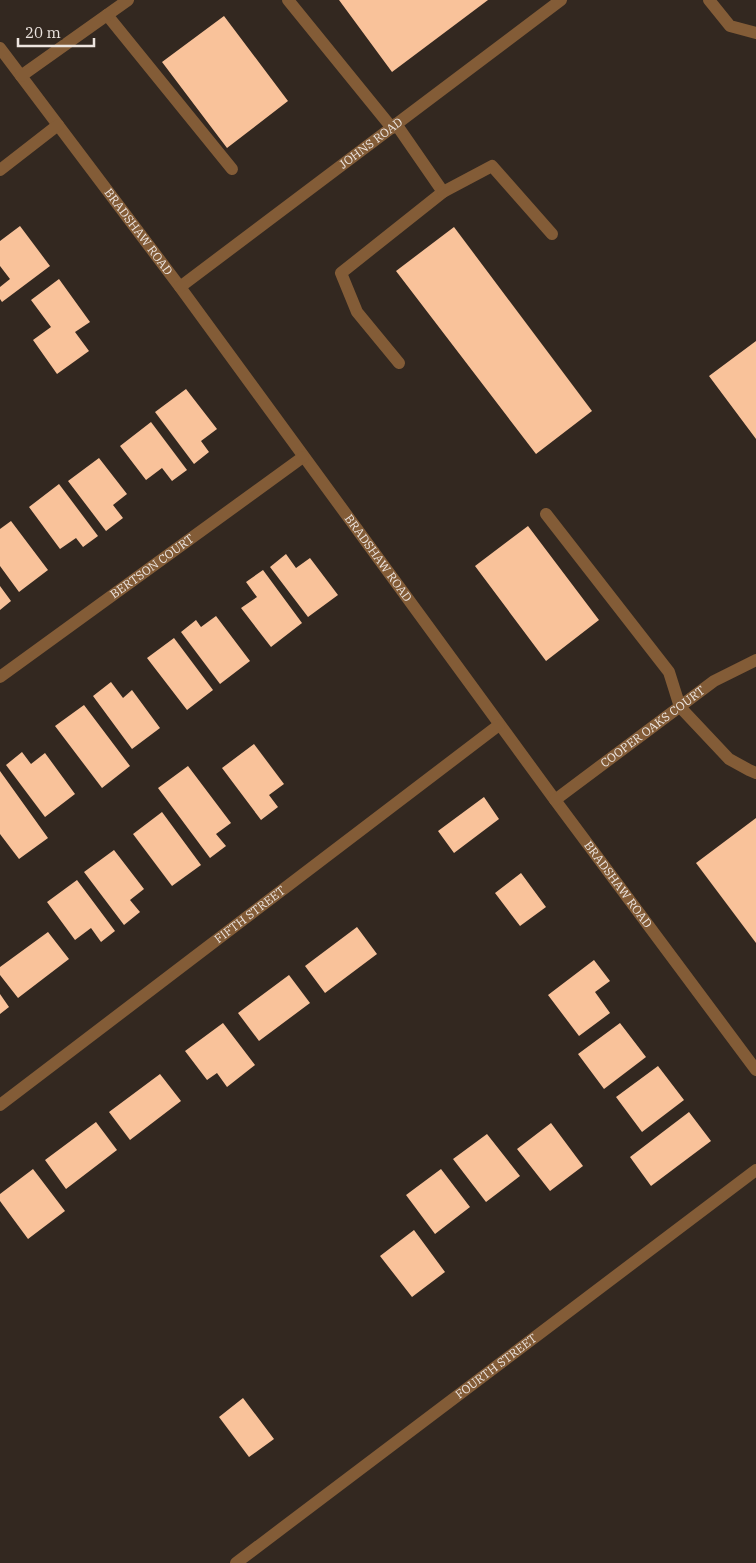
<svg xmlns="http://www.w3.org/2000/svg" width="756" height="1563" font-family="'IBM Plex Serif',serif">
	<rect width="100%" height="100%" fill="#332820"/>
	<!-- building -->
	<path fill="#f9c29a" d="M 339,0 L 488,0 L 392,72 Z
		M 224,16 L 288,101 L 227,148 L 162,62 Z
		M 20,226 L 50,266 L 2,302 L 0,299 L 0,287 L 10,279 L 0,266 L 0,241 Z
		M 454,227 L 592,411 L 536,454 L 396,271 Z
		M 59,279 L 90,322 L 75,332 L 89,351 L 57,374 L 33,340 L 51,327 L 31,300 Z
		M 756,341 L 756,439 L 709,376 Z
		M 186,389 L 217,429 L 201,441 L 209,452 L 194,464 L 155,412 Z
		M 151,422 L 187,470 L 172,481 L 162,468 L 146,480 L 120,446 Z
		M 99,458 L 127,494 L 113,505 L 123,518 L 106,531 L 68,481 Z
		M 59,484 L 98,536 L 83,547 L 76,538 L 60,549 L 29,507 Z
		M 11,521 L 48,570 L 19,592 L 0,566 L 0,529 Z
		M 528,526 L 599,620 L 546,661 L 475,566 Z
		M 286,554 L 296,568 L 310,558 L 338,595 L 308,617 L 270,567 Z
		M 263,570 L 302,623 L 271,647 L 241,608 L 257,597 L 246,582 Z
		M 0,586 L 11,601 L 0,610 Z
		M 216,616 L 250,661 L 220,684 L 181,632 L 196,620 L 201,627 Z
		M 174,638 L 213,690 L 187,710 L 147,658 Z
		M 111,682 L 123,698 L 132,690 L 160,728 L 132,749 L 93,696 Z
		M 84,705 L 130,766 L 102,788 L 55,726 Z
		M 254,744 L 284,784 L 269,795 L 278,807 L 261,820 L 222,768 Z
		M 22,752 L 31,764 L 45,753 L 75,794 L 45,817 L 6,765 Z
		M 188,766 L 231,823 L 216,834 L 226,846 L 210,858 L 158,788 Z
		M 0,771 L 48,838 L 19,859 L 0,834 Z
		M 484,797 L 499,819 L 454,853 L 438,831 Z
		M 162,812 L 201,865 L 172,886 L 133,834 Z
		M 756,818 L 756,943 L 696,863 Z
		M 114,850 L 144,889 L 130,900 L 140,912 L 124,925 L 84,872 Z
		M 521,873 L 546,907 L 520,926 L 495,893 Z
		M 77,880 L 115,931 L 101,942 L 91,928 L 75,940 L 47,902 Z
		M 357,927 L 377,954 L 325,993 L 305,966 Z
		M 48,932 L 69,959 L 18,998 L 0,975 L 0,967 Z
		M 594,960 L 610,981 L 595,992 L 610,1013 L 579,1036 L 548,995 Z
		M 289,975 L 310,1003 L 259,1041 L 238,1013 Z
		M 0,994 L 9,1007 L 0,1014 Z
		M 223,1023 L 255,1065 L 227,1087 L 217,1073 L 207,1080 L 185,1051 Z
		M 620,1023 L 646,1057 L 604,1089 L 578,1054 Z
		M 658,1066 L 684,1100 L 642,1132 L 616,1097 Z
		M 160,1074 L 181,1101 L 130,1140 L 109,1112 Z
		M 689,1112 L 711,1141 L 651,1186 L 630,1157 Z
		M 96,1122 L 117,1150 L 66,1189 L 45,1160 Z
		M 551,1123 L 583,1166 L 550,1191 L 517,1149 Z
		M 487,1134 L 520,1176 L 486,1202 L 453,1159 Z
		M 33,1169 L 65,1211 L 28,1239 L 0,1201 L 0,1194 Z
		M 441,1169 L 470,1207 L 435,1234 L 406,1195 Z
		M 414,1230 L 445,1272 L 412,1297 L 380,1256 Z
		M 243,1398 L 274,1439 L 249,1457 L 219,1417 Z"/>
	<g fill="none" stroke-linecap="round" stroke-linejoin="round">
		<!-- minor -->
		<g stroke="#835c37" stroke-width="12">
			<path d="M 288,0 L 392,128"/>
			<path d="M 709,0 L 730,26 L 756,33"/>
			<path d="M 107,15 L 232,169"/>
			<path id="s1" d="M 0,48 L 180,287 L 555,800 L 756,1070"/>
			<path d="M 21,76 L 128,0"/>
			<path d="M 396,124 L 443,192 L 341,273 L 357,312 L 399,363"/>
			<path d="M 0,170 L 58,125"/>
			<path d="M 443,192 L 492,166 L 552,234"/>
			<path id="s2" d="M 180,287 L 561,0"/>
			<path d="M 546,514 L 669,672 L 680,707 L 729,759 L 749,770 L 756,773"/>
			<path id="s3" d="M 0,677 L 303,457"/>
			<path id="s4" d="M 555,800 L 714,681 L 756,660"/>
			<path id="s5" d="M 0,1105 L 499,725"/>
			<path id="s6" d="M 236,1563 L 756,1170"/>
		</g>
	</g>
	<g text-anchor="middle" stroke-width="5" stroke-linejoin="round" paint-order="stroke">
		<!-- street labels -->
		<g font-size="12" fill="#ede5e0" stroke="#332820">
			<text dy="4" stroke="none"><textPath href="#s2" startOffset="239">JOHNS ROAD</textPath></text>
			<text dy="4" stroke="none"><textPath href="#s1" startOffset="230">BRADSHAW ROAD</textPath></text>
			<text dy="4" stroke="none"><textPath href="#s1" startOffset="635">BRADSHAW ROAD</textPath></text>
			<text dy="4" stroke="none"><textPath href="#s3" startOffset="188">BERTSON COURT</textPath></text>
			<text dy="4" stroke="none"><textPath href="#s4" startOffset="122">COOPER OAKS COURT</textPath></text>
			<text dy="4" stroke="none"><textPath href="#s1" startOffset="1040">BRADSHAW ROAD</textPath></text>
			<text dy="4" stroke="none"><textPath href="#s5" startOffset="314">FIFTH STREET</textPath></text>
			<text dy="4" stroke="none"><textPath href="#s6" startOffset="326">FOURTH STREET</textPath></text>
		</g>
	</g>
	<!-- scale -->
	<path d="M18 38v8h76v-8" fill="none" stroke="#ede5e0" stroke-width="2.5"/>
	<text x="25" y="38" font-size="15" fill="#ede5e0" stroke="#332820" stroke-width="4" paint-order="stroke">20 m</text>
</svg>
